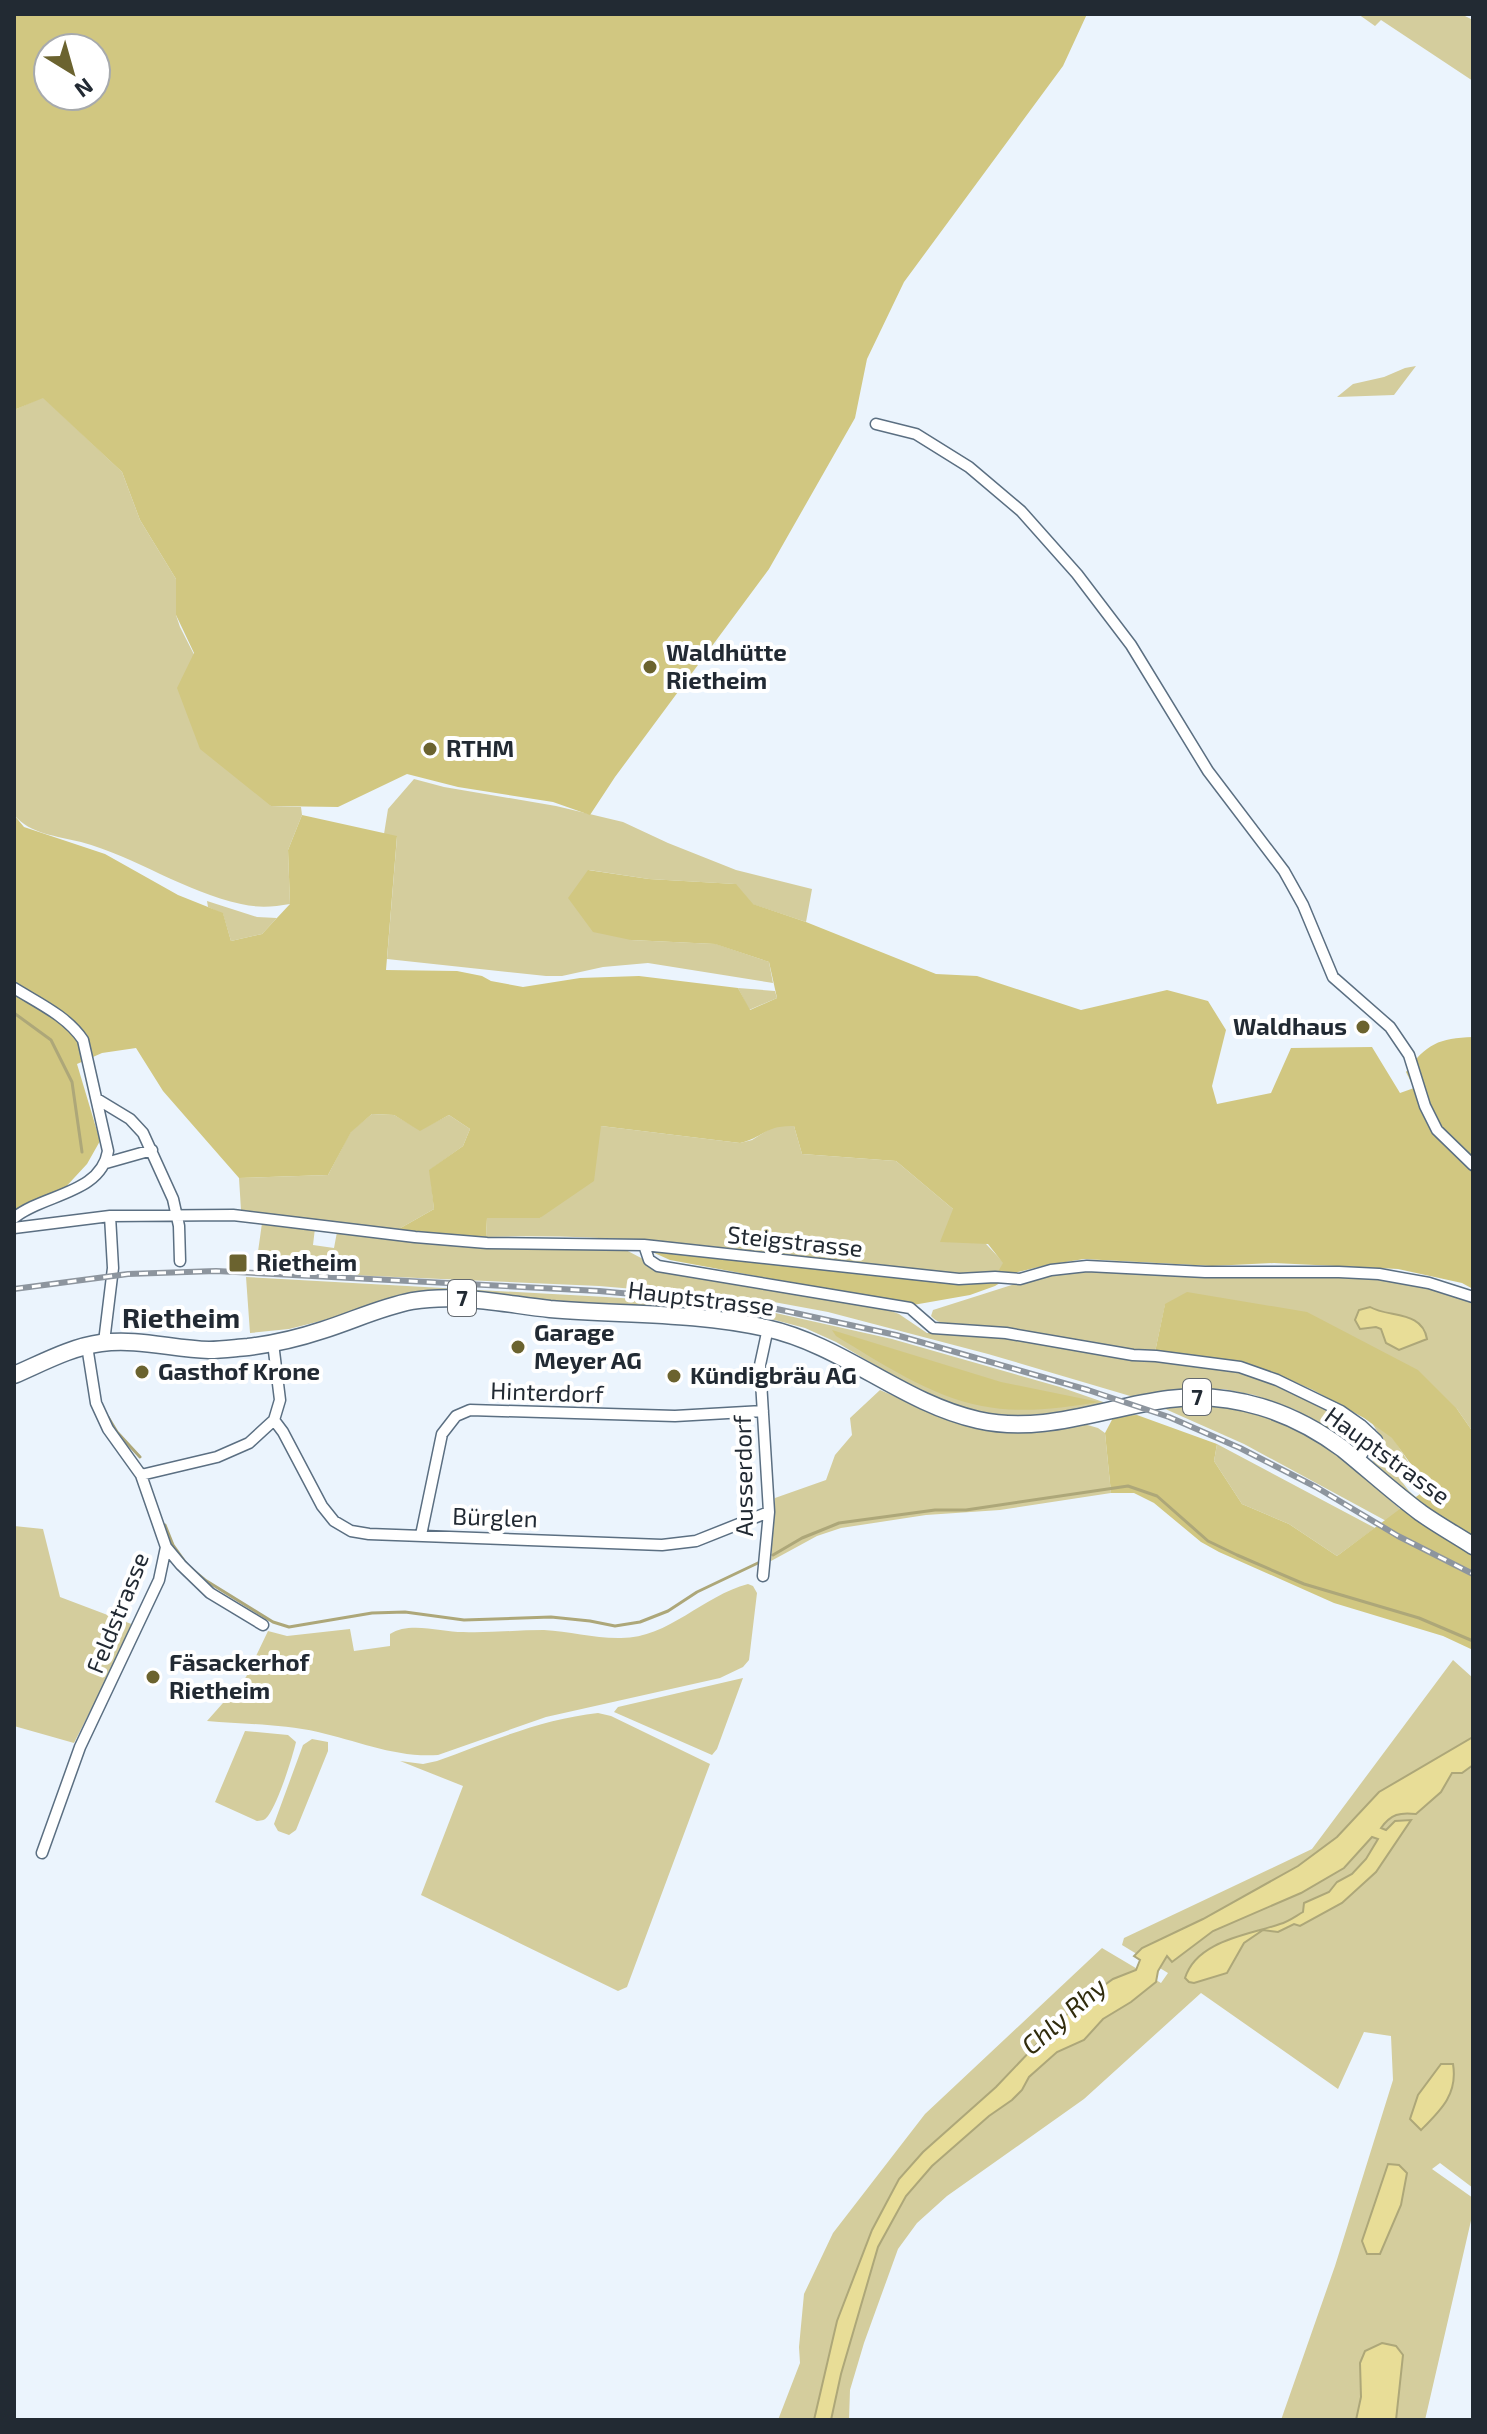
<svg xmlns="http://www.w3.org/2000/svg" width="1487" height="2434" font-family="'Exo 2',sans-serif">
	<rect width="100%" height="100%" fill="#ebf4fd"/>
	<!-- green -->
	<path fill="#d4cd9d" d="M 1358,14 L 1461,14 L 1473,20 L 1473,81 L 1381,20 L 1375,26 Z
		M 1416,366 L 1394,395 L 1337,397 L 1353,384 L 1384,377 L 1405,368 Z
		M 43,397 L 122,472 L 140,520 L 176,579 L 176,615 L 180,627 L 271,806 L 301,807 L 302,815 L 288,850 L 290,904 C 273,907 258,908 241,904 C 185,892 136,857 81,842 C 57,836 30,834 14,815 L 14,410 Z
		M 414,779 L 444,787 L 556,806 L 623,822 L 668,843 L 736,870 L 812,889 L 806,922 L 752,904 L 735,884 L 649,879 L 589,870 L 631,940 L 716,944 L 769,962 L 773,983 L 648,963 L 603,967 L 562,976 L 546,976 L 387,959 L 397,837 L 384,834 L 388,809 Z
		M 207,901 L 257,917 L 277,918 L 262,934 L 231,941 L 223,914 L 208,907 Z
		M 738,988 L 775,991 L 777,998 L 749,1010 Z
		M 372,1114 L 394,1115 L 420,1130 L 449,1115 L 470,1129 L 463,1146 L 430,1170 L 434,1209 L 397,1230 L 241,1210 L 239,1178 L 328,1175 L 351,1131 Z
		M 776,1125 L 794,1126 L 802,1154 L 896,1161 L 953,1209 L 1004,1263 L 992,1282 C 824,1261 656,1231 486,1237 L 487,1218 L 540,1218 L 601,1126 L 740,1143 L 752,1140 Z
		M 262,1223 L 315,1228 L 313,1245 L 334,1248 L 337,1232 L 622,1248 L 666,1271 L 886,1309 L 899,1314 L 927,1333 L 958,1333 L 1002,1337 L 1133,1361 L 1157,1361 L 1238,1372 L 1275,1384 L 1340,1415 L 1359,1434 L 1361,1441 L 1356,1445 L 1349,1446 L 1296,1410 L 1254,1395 L 1223,1389 L 1177,1390 L 1137,1398 L 988,1354 L 828,1312 L 763,1300 L 599,1286 L 326,1274 L 326,1270 L 256,1266 Z
		M 1092,1269 L 1339,1274 L 1398,1279 L 1473,1300 L 1473,1432 L 1457,1409 L 1165,1305 L 1155,1352 C 1096,1350 1037,1331 978,1326 C 963,1324 941,1328 931,1316 L 933,1310 L 1049,1273 Z
		M 246,1277 L 606,1297 L 721,1305 L 771,1312 L 892,1339 L 1060,1387 L 1109,1404 L 1049,1416 L 1015,1417 L 978,1413 L 946,1404 L 893,1376 L 836,1342 L 805,1328 L 771,1319 L 722,1310 L 604,1306 L 439,1291 L 289,1329 L 250,1333 Z
		M 880,1390 L 944,1417 L 1084,1424 L 1098,1428 L 1105,1433 L 1111,1493 L 1000,1510 L 926,1515 L 841,1528 L 817,1536 L 771,1561 L 775,1498 L 826,1480 L 835,1455 L 852,1435 L 850,1418 Z
		M 1189,1403 L 1242,1407 L 1290,1425 L 1336,1452 L 1409,1517 L 1473,1568 L 1244,1444 L 1163,1408 Z
		M 1372,1423 L 1393,1438 L 1416,1474 L 1428,1488 L 1421,1493 L 1410,1483 Z
		M 1217,1444 L 1375,1528 L 1337,1556 L 1289,1524 L 1242,1504 L 1214,1461 Z
		M 1372,1448 L 1376,1448 L 1409,1491 L 1427,1507 L 1379,1472 L 1369,1454 Z
		M 14,1526 L 43,1529 L 60,1597 L 134,1625 L 74,1743 L 14,1726 Z
		M 748,1584 L 753,1586 L 757,1593 L 749,1660 L 743,1667 L 720,1678 L 546,1717 L 438,1755 C 396,1758 358,1741 318,1732 C 282,1724 243,1724 207,1721 L 246,1677 L 268,1631 L 287,1636 L 350,1629 L 354,1651 L 390,1646 L 390,1634 C 409,1621 442,1632 463,1632 C 490,1633 517,1630 544,1630 C 568,1631 593,1638 618,1638 C 667,1640 702,1596 748,1584 Z
		M 1453,1660 L 1473,1678 L 1473,2188 L 1440,2163 L 1432,2169 L 1473,2198 L 1473,2212 L 1425,2420 L 1281,2420 L 1335,2266 L 1393,2080 L 1391,2036 L 1364,2032 L 1338,2089 L 1201,1993 L 1084,2099 L 947,2196 L 917,2223 L 898,2249 L 864,2343 L 850,2390 L 849,2420 L 778,2420 L 800,2363 L 799,2347 L 804,2294 L 833,2233 L 925,2114 L 1102,1948 L 1161,1983 L 1168,1973 L 1122,1945 L 1124,1938 L 1312,1849 Z
		M 743,1678 L 717,1749 L 712,1755 L 614,1712 L 618,1707 Z
		M 598,1713 L 611,1716 L 710,1764 L 627,1987 L 618,1991 L 421,1895 L 463,1786 L 400,1761 L 423,1764 L 437,1761 C 489,1742 542,1719 598,1713 Z
		M 245,1731 L 288,1735 L 296,1742 C 292,1759 278,1803 268,1816 C 264,1821 263,1820 257,1821 L 215,1802 Z
		M 312,1739 L 328,1742 L 328,1751 L 296,1830 L 289,1835 L 278,1831 L 274,1824 L 303,1745 Z"/>
	<!-- forest -->
	<path fill="#d1c781" fill-rule="evenodd" d="M 14,14 L 1087,14 L 1063,66 L 904,282 L 867,359 L 855,418 L 769,569 L 615,777 L 590,815 L 553,802 L 458,787 L 407,774 L 338,807 L 271,806 L 200,749 L 177,688 L 194,653 L 176,615 L 176,579 L 140,520 L 122,472 L 43,398 L 14,410 ZM 48,48 L 96,48 L 96,96 L 48,96 Z
		M 14,815 L 24,827 L 105,854 L 178,895 L 223,913 L 231,941 L 262,934 L 290,904 L 288,850 L 302,815 L 397,836 L 386,970 L 457,971 L 482,976 L 491,981 L 523,987 L 580,978 L 639,976 L 738,988 L 750,1010 L 777,998 L 769,962 L 715,944 L 631,940 L 593,932 L 568,898 L 588,870 L 649,879 L 736,884 L 753,904 L 806,922 L 936,974 L 977,976 L 1081,1010 L 1167,990 L 1208,1001 L 1226,1030 L 1212,1086 L 1217,1104 L 1271,1093 L 1291,1048 L 1372,1047 L 1400,1093 L 1414,1088 L 1406,1072 C 1426,1044 1439,1038 1473,1037 L 1473,1289 L 1462,1283 L 1398,1269 L 1274,1263 L 1212,1266 L 1084,1259 L 1047,1265 L 1018,1272 L 995,1286 L 970,1295 L 913,1305 L 670,1260 L 650,1251 L 992,1282 L 1003,1263 L 988,1244 L 940,1242 L 953,1209 L 896,1161 L 802,1154 L 794,1126 C 766,1125 764,1137 740,1143 L 601,1126 L 594,1181 L 540,1218 L 487,1218 L 486,1237 L 397,1230 L 434,1209 L 429,1170 L 463,1146 L 470,1129 L 449,1115 L 420,1131 L 394,1115 L 372,1114 L 351,1132 L 328,1175 L 239,1178 L 163,1091 L 136,1048 L 102,1053 L 77,1064 L 100,1141 L 87,1164 L 62,1191 L 14,1213 Z
		M 1187,1292 L 1307,1312 L 1418,1370 L 1457,1409 L 1473,1432 L 1473,1650 L 1443,1636 L 1334,1603 L 1219,1552 L 1201,1542 L 1154,1503 L 1134,1493 L 1111,1493 L 1105,1433 L 1114,1416 L 1137,1415 L 1217,1444 L 1214,1461 L 1242,1504 L 1289,1524 L 1337,1556 L 1428,1488 L 1392,1438 L 1364,1418 L 1313,1390 L 1279,1375 L 1242,1364 L 1155,1352 L 1165,1304 Z
		M 832,1330 L 1001,1382 L 1099,1402 C 1061,1408 1020,1414 982,1406 C 932,1397 879,1362 836,1336 Z"/>
	<!-- water -->
	<path fill="#e8dd97" stroke="#ada779" stroke-width="2" d="M 1370,1307 C 1389,1318 1422,1310 1427,1339 L 1399,1350 L 1386,1343 L 1381,1329 L 1376,1327 L 1360,1329 L 1355,1320 L 1359,1310 Z
		M 1473,1737 L 1473,1765 L 1462,1773 L 1452,1773 L 1441,1792 L 1416,1814 C 1400,1812 1391,1814 1381,1828 L 1386,1830 L 1395,1821 L 1411,1820 L 1376,1872 L 1342,1903 L 1300,1926 L 1294,1924 L 1278,1932 L 1263,1930 L 1244,1943 L 1227,1973 L 1194,1983 L 1189,1982 L 1185,1978 C 1197,1940 1249,1935 1280,1924 C 1288,1922 1296,1916 1303,1912 L 1304,1903 L 1329,1892 L 1337,1882 L 1352,1874 L 1366,1859 L 1378,1839 L 1372,1837 L 1344,1868 L 1301,1893 L 1213,1931 L 1172,1962 L 1167,1956 L 1158,1971 L 1156,1982 L 1131,2002 L 1103,2019 L 1084,2040 L 1057,2052 L 1029,2077 L 1022,2090 L 1012,2100 L 989,2116 L 932,2166 L 906,2196 L 878,2247 L 841,2374 L 831,2420 L 814,2420 L 837,2321 L 872,2230 L 899,2179 L 923,2152 L 996,2087 L 1053,2027 L 1081,2002 L 1113,1979 L 1136,1970 L 1140,1960 L 1134,1956 L 1142,1948 L 1203,1919 L 1298,1866 L 1337,1837 L 1379,1792 Z
		M 1453,2064 C 1458,2094 1441,2110 1421,2130 L 1410,2119 L 1418,2095 L 1441,2064 Z
		M 1388,2164 L 1399,2165 L 1407,2173 L 1401,2205 L 1380,2254 L 1367,2254 L 1362,2241 Z
		M 1382,2343 L 1396,2346 L 1403,2355 L 1396,2420 L 1356,2420 L 1361,2397 L 1360,2363 L 1365,2351 Z"/>
	<g fill="none" stroke-linecap="round" stroke-linejoin="round">
		<!-- stream -->
		<path stroke="#ada779" stroke-width="3" d="M 14,1013 L 51,1040 L 72,1082 L 82,1152
			M 108,1417 L 117,1432 L 140,1457
			M 165,1525 L 173,1545 L 188,1566 L 205,1580 L 273,1622 L 289,1627 L 372,1613 L 405,1612 L 464,1620 L 551,1617 L 590,1621 L 615,1626 L 640,1622 L 668,1611 L 697,1592 L 760,1562
			M 773,1555 L 802,1538 L 839,1523 L 935,1510 L 966,1510 L 1128,1486 L 1157,1496 L 1208,1541 L 1237,1555 L 1304,1584 L 1419,1618 L 1473,1641"/>
		<defs>
			<path id="street" d="M 876,424 L 916,434 L 969,467 L 1021,511 L 1077,574 L 1131,645 L 1208,771 L 1284,871 L 1303,905 L 1333,977 L 1390,1027 L 1409,1055 L 1425,1106 L 1437,1130 L 1473,1165
				M 14,988 C 38,1003 67,1016 83,1040 L 108,1151 C 101,1194 43,1194 14,1218
				M 97,1099 L 130,1119 L 143,1133 L 173,1199 L 179,1226 L 180,1261
				M 106,1163 L 152,1150
				M 14,1228 L 110,1216 L 233,1215 L 415,1237 L 487,1243 L 644,1245 L 959,1279 L 995,1277 L 1020,1279 L 1051,1270 L 1087,1266 L 1205,1272 L 1339,1272 L 1379,1274 L 1429,1283 L 1473,1297
				M 644,1245 L 649,1260 L 658,1266 L 910,1308 L 933,1328 L 1006,1333 L 1133,1355 L 1156,1356 L 1240,1367 L 1277,1380 L 1341,1411 L 1361,1425 L 1377,1440
				M 104,1342 L 113,1268 L 110,1216
				M 274,1420 L 283,1432 L 322,1506 L 334,1521 L 351,1531 L 369,1534 L 662,1545 L 696,1541 L 769,1512
				M 1357,1461 L 1367,1447 L 1371,1434
				M 141,1475 L 217,1457 L 249,1443 L 274,1420 L 280,1400 L 273,1343
				M 421,1535 L 442,1434 L 456,1416 L 470,1410 L 675,1416 L 763,1411
				M 166,1547 L 181,1565 L 210,1593 L 263,1625
				M 763,1576 L 769,1512 L 760,1365 L 768,1328
				M 42,1853 L 80,1747 L 159,1580 L 166,1547 L 141,1475 L 108,1429 L 96,1403 L 87,1346"/>
			<path id="primary" d="M 14,1375 C 42,1363 71,1347 101,1343 C 137,1338 173,1349 209,1350 C 222,1350 235,1348 248,1347 C 273,1344 299,1338 323,1330 C 352,1321 381,1307 412,1301 C 458,1293 504,1304 550,1309 C 622,1315 696,1312 766,1328 C 843,1345 902,1403 978,1420 C 1044,1435 1105,1407 1169,1399 C 1232,1391 1292,1411 1343,1449 C 1369,1470 1394,1493 1421,1513 C 1438,1525 1456,1535 1473,1546"/>
		</defs>
		<!-- street casing -->
		<use href="#street" stroke="#5b6f82" stroke-width="13"/>
		<!-- primary casing -->
		<use href="#primary" stroke="#5b6f82" stroke-width="19"/>
		<!-- street -->
		<use href="#street" stroke="#fff" stroke-width="10"/>
		<!-- primary -->
		<use href="#primary" stroke="#fff" stroke-width="16"/>
		<defs>
			<path id="rail" d="M 14,1289 L 128,1274 L 216,1271 L 599,1291 L 763,1306 L 896,1335 L 1088,1390 L 1169,1417 L 1240,1448 L 1316,1487 L 1398,1536 L 1473,1574"/>
		</defs>
		<!-- rail casing -->
		<use href="#rail" stroke="#8d959e" stroke-width="6"/>
		<!-- rail -->
		<use href="#rail" stroke="#fff" stroke-width="3" stroke-dasharray="9" stroke-linecap="butt"/>
	</g>
	<!-- markers -->
	<g fill="#6b632f" stroke="#fff" stroke-width="3">
		<circle cx="650" cy="667" r="8"/>
		<circle cx="430" cy="749" r="8"/>
		<circle cx="1363" cy="1027" r="8"/>
		<rect x="228" y="1253" width="20" height="20" rx="4"/>
		<circle cx="518" cy="1347" r="8"/>
		<circle cx="142" cy="1372" r="8"/>
		<circle cx="674" cy="1376" r="8"/>
		<circle cx="153" cy="1677" r="8"/>
	</g>
	<g text-anchor="middle" stroke-width="8" stroke-linejoin="round" paint-order="stroke">
		<!-- shield labels -->
		<g fill="#fff" stroke="#646a70" stroke-width="2">
			<rect x="448" y="1280" width="28" height="36" rx="6"/>
			<rect x="1183" y="1379" width="28" height="36" rx="6"/>
		</g>
		<g font-size="22" font-weight="bold" fill="#222a33">
			<text x="462" y="1306">7</text>
			<text x="1197" y="1405">7</text>
		</g>
		<!-- poi labels -->
		<g font-size="24" font-weight="bold" fill="#222a33" stroke="#fff" text-anchor="start">
			<text x="666" y="661">Waldhütte<tspan x="666" dy="28">Rietheim</tspan></text>
			<text x="446" y="757">RTHM</text>
			<text x="1347" y="1035" text-anchor="end">Waldhaus</text>
			<text x="256" y="1271">Rietheim</text>
			<text x="534" y="1341">Garage<tspan x="534" dy="28">Meyer AG</tspan></text>
			<text x="158" y="1380">Gasthof Krone</text>
			<text x="690" y="1384">Kündigbräu AG</text>
			<text x="169" y="1671">Fäsackerhof<tspan x="169" dy="28">Rietheim</tspan></text>
		</g>
		<!-- street labels -->
		<g font-size="24" fill="#222a33" stroke="#fff">
			<text transform="translate(795 1242) rotate(6)" y="8">Steigstrasse</text>
			<text transform="translate(701 1299) rotate(7)" y="8">Hauptstrasse</text>
			<text transform="translate(547 1393) rotate(2)" y="8">Hinterdorf</text>
			<text transform="translate(1387 1456) rotate(36)" y="8">Hauptstrasse</text>
			<text transform="translate(744 1476) rotate(-91)" y="8">Ausserdorf</text>
			<text transform="translate(495 1518) rotate(2)" y="8">Bürglen</text>
			<text transform="translate(118 1613) rotate(-68)" y="8">Feldstrasse</text>
		</g>
		<!-- water labels -->
		<g font-size="26" font-style="italic" fill="#312c0d" stroke="#fff">
			<text transform="translate(1064 2016) rotate(-41)" y="9">Chly Rhy</text>
		</g>
		<!-- quarter labels -->
		<g font-size="28" font-weight="bold" fill="#222a33" stroke="#fff">
			<text x="181" y="1328">Rietheim</text>
		</g>
	</g>
	<!-- border -->
	<rect width="1487" height="2434" fill="none" stroke="#222a33" stroke-width="32"/>
	<!-- north arrow -->
	<g transform="translate(72 72) rotate(143)"><circle r="38" fill="#ffffff" stroke="#a7aaad" stroke-width="2"/>
	<path d="M0-6L14 30L0 20L-14 30Z" fill="#6b632f"/>
	<text y="-12" font-size="22" font-weight="bold" text-anchor="middle" fill="#222a33">N</text>
	</g>
</svg>
